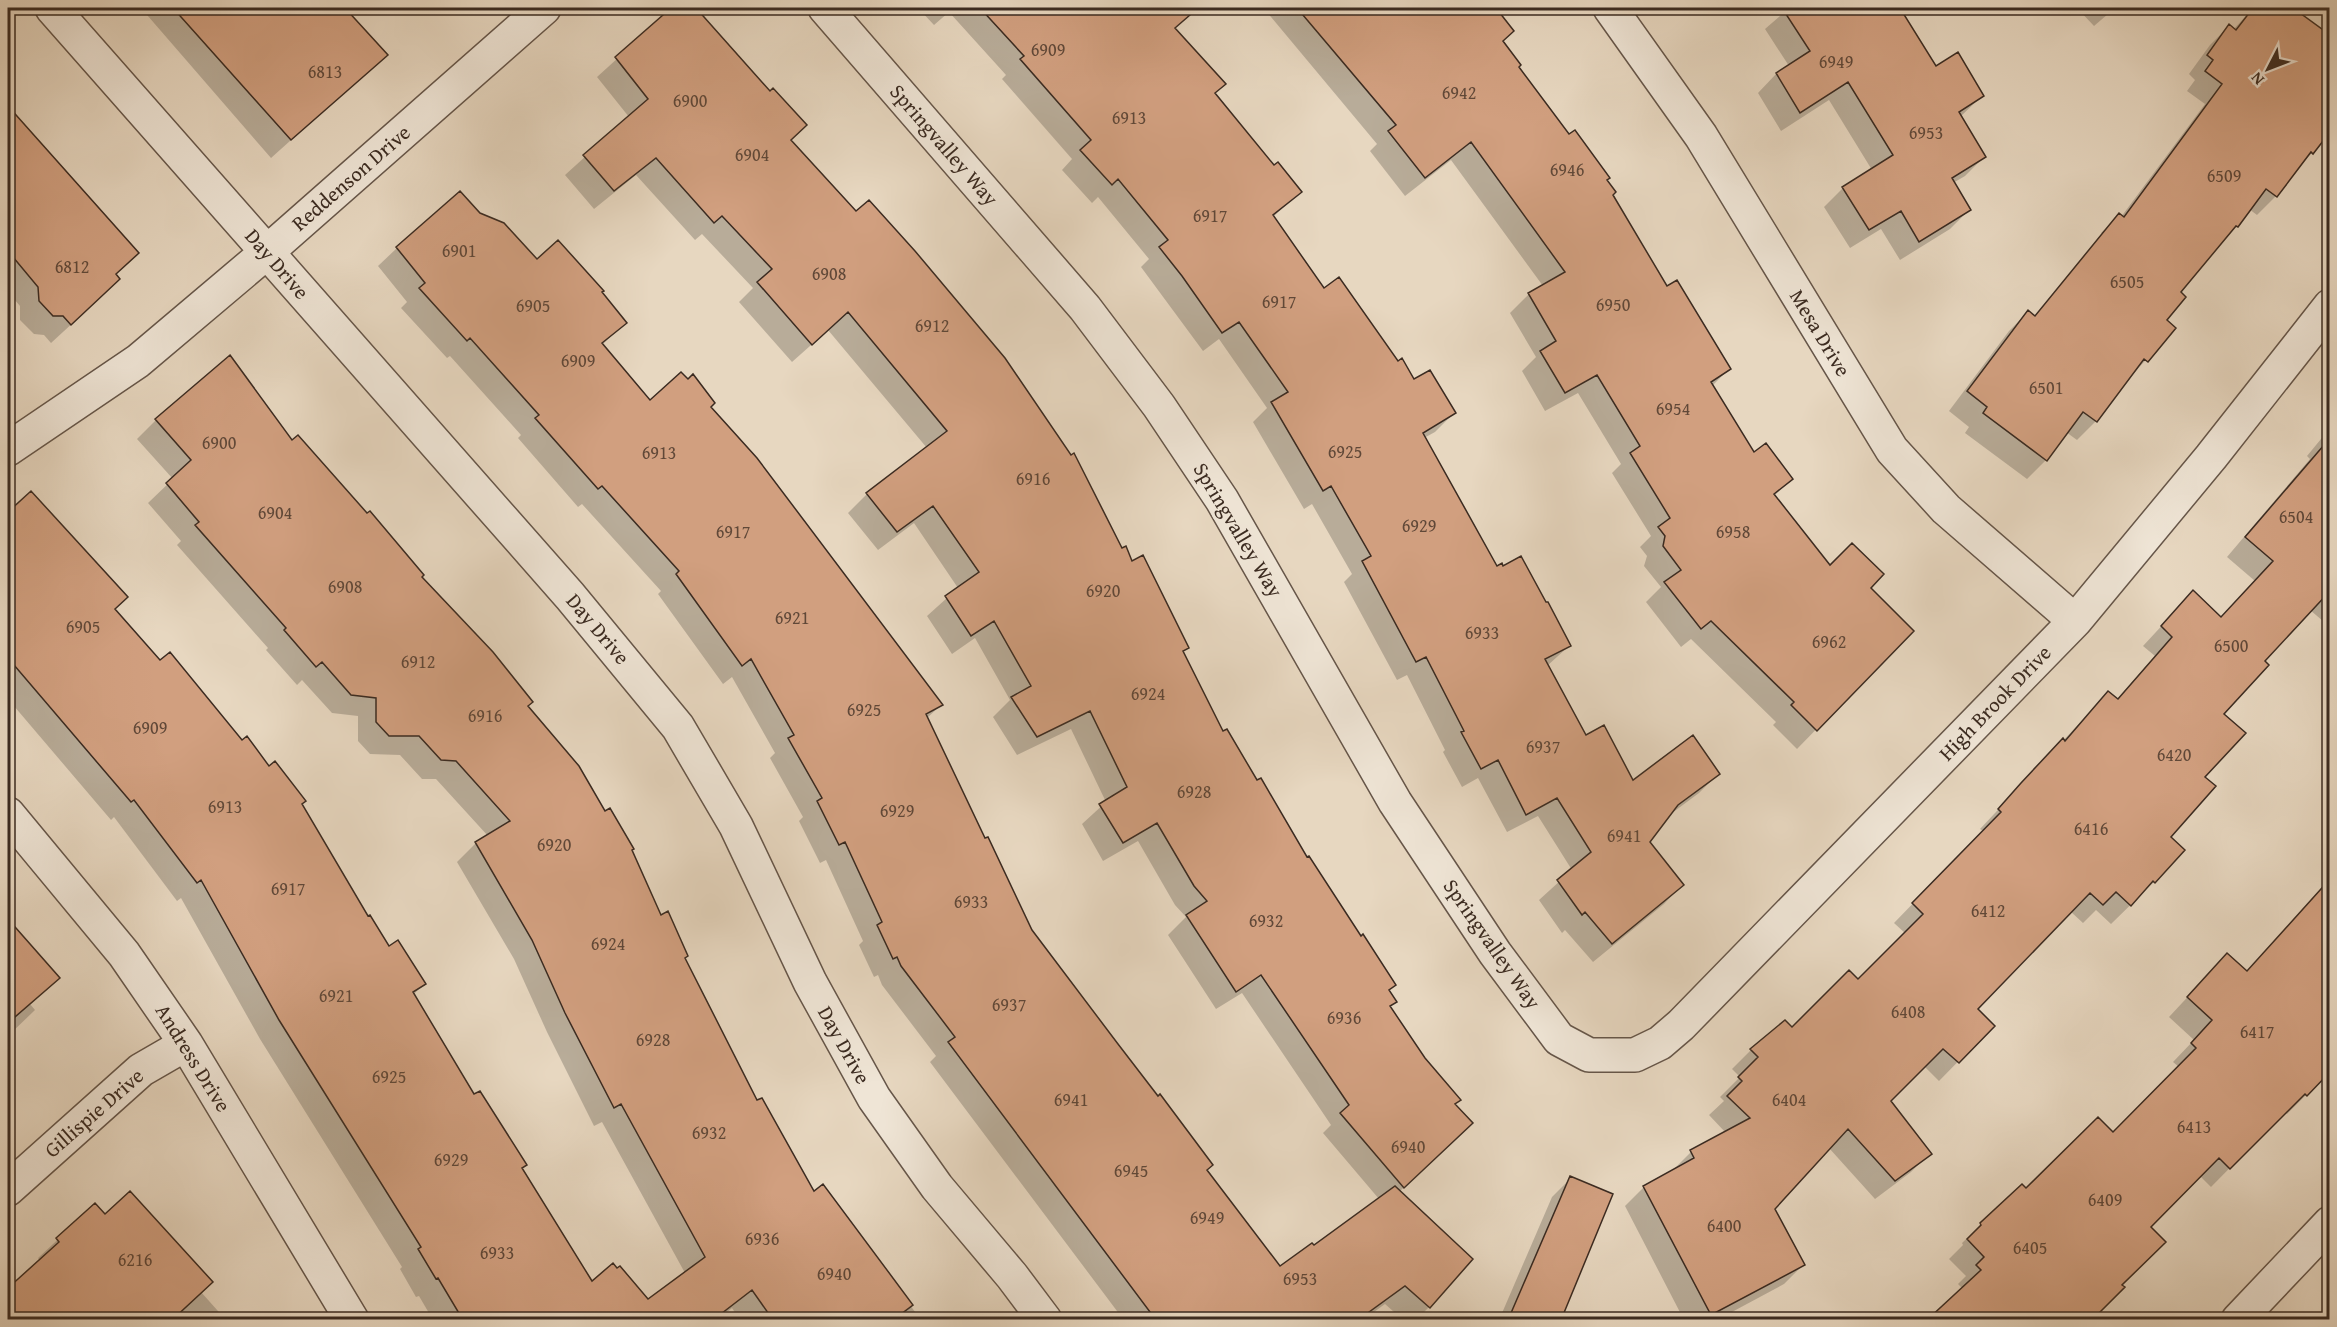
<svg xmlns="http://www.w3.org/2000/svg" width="2337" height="1327" font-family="'Gentium Book Plus',serif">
	<rect width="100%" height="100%" fill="#e7d7c0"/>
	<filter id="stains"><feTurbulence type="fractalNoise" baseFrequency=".00333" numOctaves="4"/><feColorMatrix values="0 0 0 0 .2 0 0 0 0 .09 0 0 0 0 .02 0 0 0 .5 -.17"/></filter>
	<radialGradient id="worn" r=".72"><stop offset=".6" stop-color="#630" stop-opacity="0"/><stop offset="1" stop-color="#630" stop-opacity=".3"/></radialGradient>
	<!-- shadow -->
	<path fill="#0003" d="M 141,8 L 303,8 L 305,11 L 309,8 L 343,8 L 386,55 L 271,158 Z
		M 673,8 L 694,8 L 770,93 L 790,140 L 1131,563 L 1187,648 L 1182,653 L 1222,733 L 1307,859 L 1395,1002 L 1389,1008 L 1454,1105 L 1452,1142 L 1399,1192 L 1429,1307 L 1416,1320 L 1403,1320 L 1385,1304 L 1363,1320 L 1132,1320 L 1129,1315 L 1123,1319 L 930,1062 L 936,1056 L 882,985 L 878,975 L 874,977 L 859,945 L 863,941 L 826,860 L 820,863 L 799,821 L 803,817 L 770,758 L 775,753 L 732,677 L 723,684 L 658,594 L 661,591 L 582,504 L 578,507 L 518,438 L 521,435 L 450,356 L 447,358 L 401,308 L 407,302 L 378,266 L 397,248 L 479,214 L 537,261 L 600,292 L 625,323 L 602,345 L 650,402 L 709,407 L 941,705 L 926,719 L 1030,931 L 1280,1268 L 1313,1248 L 1379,1199 L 1323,1133 L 1331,1125 L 1242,993 L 1216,1009 L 1168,935 L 1186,917 L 1175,905 L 1138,841 L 1103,861 L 1082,824 L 1106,802 L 1071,729 L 1017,755 L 993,717 L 1010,700 L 975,638 L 952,654 L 927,616 L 958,588 L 914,523 L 878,550 L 848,513 L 867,494 L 927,448 L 828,330 L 792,362 L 739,302 L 753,288 L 702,234 L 695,240 L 636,175 L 594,209 L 565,175 L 629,117 L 597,77 Z
		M 918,8 L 1142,8 L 1147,13 L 1155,8 L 1224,84 L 1214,94 L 1274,167 L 1300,192 L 1273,217 L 1324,290 L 1414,381 L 1454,413 L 1435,432 L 1424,438 L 1496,568 L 1569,646 L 1547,666 L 1586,737 L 1632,782 L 1718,774 L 1699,793 L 1668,816 L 1648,842 L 1682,885 L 1664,904 L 1593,962 L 1565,930 L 1562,933 L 1539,900 L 1572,870 L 1538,816 L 1507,832 L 1478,778 L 1462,787 L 1443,752 L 1445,750 L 1407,675 L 1397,680 L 1344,582 L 1352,574 L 1312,504 L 1304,509 L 1253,422 L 1267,408 L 1219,339 L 1203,351 L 1141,267 L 1149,259 L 1098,197 L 1092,203 L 1062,170 L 1072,159 L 1002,79 L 1006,75 L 949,12 L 934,25 Z
		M 1269,8 L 1494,8 L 1512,31 L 1501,42 L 1544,103 L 1606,180 L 1612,195 L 1666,288 L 1729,369 L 1712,386 L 1754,454 L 1792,479 L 1774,496 L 1829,567 L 1869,588 L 1912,631 L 1797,749 L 1773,725 L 1776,722 L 1691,639 L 1681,647 L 1646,602 L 1661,587 L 1644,566 L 1647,556 L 1640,547 L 1651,536 L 1612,473 L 1621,464 L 1578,393 L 1545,411 L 1522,371 L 1536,357 L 1510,313 L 1529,294 L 1543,286 L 1451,160 L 1405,196 L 1370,151 L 1377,144 L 1266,11 Z
		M 1789,8 L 1898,8 L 1936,68 L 1982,96 L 1960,117 L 1984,157 L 1965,176 L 1953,183 L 1969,210 L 1950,229 L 1900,260 L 1881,229 L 1850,248 L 1824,207 L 1843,188 L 1872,170 L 1829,100 L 1781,131 L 1758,93 L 1776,74 L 1789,66 L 1765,29 Z
		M 2077,8 L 2115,8 L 2094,26 Z
		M 2253,8 L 2291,8 L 2330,37 L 2312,153 L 2299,165 L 2276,196 L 2257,215 L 2249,209 L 2178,293 L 2165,320 L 2174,328 L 2128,380 L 2096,421 L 2077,440 L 2066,432 L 2046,460 L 2027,479 L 1965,433 L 1969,427 L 1949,411 L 2009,331 L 2028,312 L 2032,323 L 2105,233 L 2101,233 L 2120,215 L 2121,217 L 2205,104 L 2187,91 L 2195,80 L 2189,74 L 2210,45 L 2229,26 L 2233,30 Z
		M 8,110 L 137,252 L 115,275 L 100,298 L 51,343 L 44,335 L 34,334 L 20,320 L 20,306 L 8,292 Z
		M 156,420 L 292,442 L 420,577 L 526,707 L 630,850 L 660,917 L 757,1102 L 813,1194 L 823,1186 L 921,1320 L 740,1320 L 732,1308 L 717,1320 L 433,1320 L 419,1296 L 416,1297 L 400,1269 L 402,1267 L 260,1039 L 181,898 L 177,901 L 114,817 L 111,820 L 8,699 L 8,514 L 31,493 L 114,609 L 160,662 L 242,742 L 301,804 L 367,918 L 388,948 L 424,984 L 413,995 L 591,1283 L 647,1301 L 685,1273 L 602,1122 L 594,1126 L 547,1032 L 514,959 L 457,862 L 476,843 L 488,836 L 436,779 L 422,779 L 400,755 L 370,754 L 358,741 L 358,716 L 332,713 L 302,680 L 297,685 L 266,650 L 268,648 L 177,545 L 181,541 L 148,503 L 173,479 L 137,439 Z
		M 2330,428 L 2330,627 L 2310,610 L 2263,661 L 2222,714 L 2203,778 L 2169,837 L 2183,850 L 2154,882 L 2111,924 L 2096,910 L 2083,923 L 2070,911 L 1975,1009 L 1993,1026 L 1939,1081 L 1924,1066 L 1889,1100 L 1930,1153 L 1911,1172 L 1875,1199 L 1829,1148 L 1774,1209 L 1803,1265 L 1784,1284 L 1717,1320 L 1684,1320 L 1625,1206 L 1644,1187 L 1672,1171 L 1691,1152 L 1726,1133 L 1709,1115 L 1724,1101 L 1720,1097 L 1740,1077 L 1732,1069 L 1751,1050 L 1792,1029 L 1858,981 L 1906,934 L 1894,923 L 1983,831 L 1980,829 L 2090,712 L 2108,693 L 2116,700 L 2155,656 L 2143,646 L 2193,592 L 2221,618 L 2255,581 L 2227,557 L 2310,459 L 2307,456 Z
		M 2314,899 L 2306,1095 L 2287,1114 L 2285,1112 L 2211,1187 L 2200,1176 L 1963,1289 L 1958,1284 L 1966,1276 L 1949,1259 L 1963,1245 L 1962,1243 L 2022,1186 L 2026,1190 L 2113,1134 L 2179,1067 L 2173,1062 L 2194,1040 L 2169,1017 L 2209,974 L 2246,972 Z
		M 8,921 L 57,978 L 30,1004 L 35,1010 L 8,1036 Z
		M 1571,1178 L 1559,1320 L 1499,1320 L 1552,1197 Z
		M 95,1205 L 105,1216 L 201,1292 L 226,1320 L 8,1320 L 8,1290 L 40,1261 L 38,1258 Z"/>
	<!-- building -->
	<path fill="#d19f7f" stroke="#3b2b21" stroke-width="1.5" d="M 173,8 L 345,8 L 388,55 L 291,140 Z
		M 671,8 L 696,8 L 770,91 L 773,88 L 807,125 L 791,140 L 856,211 L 869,200 L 915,251 L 1005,358 L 1071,455 L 1074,453 L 1122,548 L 1126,546 L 1132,561 L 1143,555 L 1189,648 L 1183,651 L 1223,731 L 1227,729 L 1257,780 L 1261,778 L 1307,857 L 1309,856 L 1361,936 L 1363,934 L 1396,985 L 1389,990 L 1397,1002 L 1390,1006 L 1425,1058 L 1461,1100 L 1455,1104 L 1473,1123 L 1404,1188 L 1340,1113 L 1349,1105 L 1261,975 L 1236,992 L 1186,915 L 1207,901 L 1194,886 L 1157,823 L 1123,843 L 1099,804 L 1127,787 L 1090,711 L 1037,737 L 1011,697 L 1031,686 L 994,621 L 971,636 L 945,596 L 979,572 L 933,506 L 897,532 L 866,493 L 947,431 L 848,312 L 812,345 L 757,282 L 772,269 L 722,216 L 714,223 L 656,158 L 614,191 L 583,155 L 648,99 L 615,57 Z
		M 980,8 L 1198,8 L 1175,28 L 1226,84 L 1215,93 L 1274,165 L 1278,162 L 1302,192 L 1273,215 L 1324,288 L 1339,277 L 1398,361 L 1402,358 L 1414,379 L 1430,370 L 1456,413 L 1423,433 L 1497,566 L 1502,563 L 1503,566 L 1521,556 L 1546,602 L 1548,602 L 1571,646 L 1545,659 L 1586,735 L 1604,725 L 1633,780 L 1693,735 L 1720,774 L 1678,805 L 1650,842 L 1684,885 L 1612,944 L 1585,912 L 1582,915 L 1557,880 L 1591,852 L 1557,798 L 1526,815 L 1498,760 L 1481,769 L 1461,732 L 1464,731 L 1426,657 L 1416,662 L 1362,561 L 1371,556 L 1331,486 L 1323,491 L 1271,402 L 1288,392 L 1239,322 L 1222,333 L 1182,276 L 1159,247 L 1168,240 L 1118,179 L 1112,185 L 1080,150 L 1091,140 L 1020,59 L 1024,56 Z
		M 1297,8 L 1496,8 L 1514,31 L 1503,41 L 1521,65 L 1519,67 L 1569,134 L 1575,130 L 1610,178 L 1607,180 L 1616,192 L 1613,195 L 1667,286 L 1677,280 L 1731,369 L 1711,382 L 1754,452 L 1766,443 L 1793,479 L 1774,494 L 1830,565 L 1852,543 L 1884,574 L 1871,588 L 1914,631 L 1817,731 L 1791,705 L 1794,702 L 1711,621 L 1701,629 L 1664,582 L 1681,570 L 1663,546 L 1665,536 L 1658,527 L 1670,518 L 1630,453 L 1640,446 L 1597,375 L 1565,393 L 1540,351 L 1556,341 L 1528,293 L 1565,272 L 1471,142 L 1425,178 L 1388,131 L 1396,125 Z
		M 1782,8 L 1900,8 L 1936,66 L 1958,52 L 1984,96 L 1959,112 L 1986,157 L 1952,178 L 1971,210 L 1919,242 L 1901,211 L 1869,230 L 1842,187 L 1893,155 L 1848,82 L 1800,113 L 1776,73 L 1810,51 Z
		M 2253,8 L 2293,8 L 2330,35 L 2330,132 L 2313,154 L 2311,152 L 2277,197 L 2266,189 L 2238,227 L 2236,226 L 2181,292 L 2186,297 L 2167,320 L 2176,328 L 2148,362 L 2144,359 L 2097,422 L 2083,412 L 2047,461 L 1983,413 L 1987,407 L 1967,391 L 2028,310 L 2035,316 L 2119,213 L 2124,217 L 2222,84 L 2205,71 L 2213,60 L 2207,55 L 2229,24 L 2236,30 Z
		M 8,106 L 139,253 L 116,274 L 120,279 L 71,325 L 63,316 L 53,316 L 39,301 L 38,287 L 8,251 Z
		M 460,191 L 480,213 L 504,223 L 537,259 L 558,240 L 604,291 L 602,292 L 627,323 L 602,343 L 650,400 L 681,372 L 688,379 L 693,374 L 715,403 L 711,407 L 757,458 L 943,705 L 926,714 L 985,838 L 988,837 L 1032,930 L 1118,1044 L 1158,1096 L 1160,1094 L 1213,1165 L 1207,1170 L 1280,1266 L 1312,1243 L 1314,1245 L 1395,1186 L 1473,1259 L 1430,1308 L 1405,1286 L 1358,1320 L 1156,1320 L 948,1042 L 955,1037 L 901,966 L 897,957 L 893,959 L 877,925 L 882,922 L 845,842 L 839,845 L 817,801 L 822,798 L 788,738 L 794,735 L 751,659 L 742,666 L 676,574 L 679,571 L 602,486 L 598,489 L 535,418 L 539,415 L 470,338 L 467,341 L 419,288 L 425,283 L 396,247 Z
		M 230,355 L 292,440 L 298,435 L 367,513 L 370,511 L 424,575 L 422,577 L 493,652 L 533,702 L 528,706 L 579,766 L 605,811 L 610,808 L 634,849 L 632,850 L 661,915 L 668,911 L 688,956 L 685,958 L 757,1100 L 762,1098 L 814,1191 L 823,1184 L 913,1305 L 893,1320 L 773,1320 L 752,1290 L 713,1320 L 463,1320 L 438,1278 L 436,1279 L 418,1249 L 421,1247 L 279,1020 L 201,880 L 197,883 L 134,800 L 131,802 L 8,658 L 8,512 L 31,491 L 128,597 L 115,609 L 160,660 L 170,652 L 242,740 L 247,736 L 269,766 L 275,761 L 306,801 L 302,804 L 368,916 L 370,915 L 389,946 L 398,940 L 426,984 L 413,992 L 474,1094 L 480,1091 L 527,1165 L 522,1168 L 592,1281 L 613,1263 L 617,1268 L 620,1266 L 648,1299 L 705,1257 L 621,1104 L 614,1108 L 565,1013 L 532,940 L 475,842 L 510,821 L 456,761 L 441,760 L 419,736 L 389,736 L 376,722 L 376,698 L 351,695 L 322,662 L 316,667 L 284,630 L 286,628 L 195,525 L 199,522 L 166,483 L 191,460 L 155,419 Z
		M 2330,438 L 2330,591 L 2265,661 L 2269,665 L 2224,714 L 2246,733 L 2205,777 L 2216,786 L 2171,837 L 2185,850 L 2155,883 L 2153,881 L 2131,906 L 2116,892 L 2103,905 L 2090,893 L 1978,1009 L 1995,1026 L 1959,1063 L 1943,1049 L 1891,1101 L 1932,1154 L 1895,1181 L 1848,1129 L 1775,1209 L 1805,1265 L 1711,1315 L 1643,1186 L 1694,1158 L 1690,1150 L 1750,1118 L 1727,1096 L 1742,1081 L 1738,1077 L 1758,1057 L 1750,1049 L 1785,1020 L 1792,1027 L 1849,970 L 1858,979 L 1923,914 L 1912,903 L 2001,812 L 1998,809 L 2021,783 L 2063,738 L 2065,741 L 2108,691 L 2118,699 L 2172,637 L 2161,626 L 2193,590 L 2221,617 L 2273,561 L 2245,537 Z
		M 2330,879 L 2330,1072 L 2307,1096 L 2305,1094 L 2230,1169 L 2219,1158 L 2151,1227 L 2166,1242 L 2122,1285 L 2125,1287 L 2092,1320 L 1927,1320 L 1981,1270 L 1976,1265 L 1984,1257 L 1967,1239 L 1981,1225 L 1980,1223 L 2022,1184 L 2026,1188 L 2098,1117 L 2113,1132 L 2196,1048 L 2191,1043 L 2212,1020 L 2187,997 L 2227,953 L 2247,971 Z
		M 8,919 L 60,978 L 8,1023 Z
		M 1570,1176 L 1613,1194 L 1561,1320 L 1508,1320 Z
		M 130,1191 L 213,1282 L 172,1320 L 8,1320 L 8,1288 L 59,1242 L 56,1238 L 95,1203 L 105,1214 Z"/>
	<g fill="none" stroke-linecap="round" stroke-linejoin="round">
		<defs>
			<path id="minor" d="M 52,8 L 570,596 L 678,727 L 736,826 L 810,982 L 874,1098 L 937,1187 L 1012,1276 L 1045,1320
				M 825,8 L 1085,308 L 1159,406 L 1222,500 L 1395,802 L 1495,953 L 1559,1039 L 1589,1055 L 1635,1055 L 1660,1043 L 1681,1025 L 2075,621 L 2211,457 L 2330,306
				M 1610,8 L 1701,136 L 1892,450 L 1946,509 L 2075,621
				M 8,449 L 138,361 L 267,252 L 544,8
				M 8,814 L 124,954 L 186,1044 L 352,1320
				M 8,1189 L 141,1070 L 186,1044
				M 2238,1320 L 2330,1223"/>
		</defs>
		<!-- minor casing -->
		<use href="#minor" stroke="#665649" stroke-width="36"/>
		<!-- minor -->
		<use href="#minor" stroke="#efe5d6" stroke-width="33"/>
	</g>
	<g text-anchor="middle" stroke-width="6" stroke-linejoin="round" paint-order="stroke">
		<!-- number labels -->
		<g font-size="18" fill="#604838">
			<text x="1048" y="56">6909</text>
			<text x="1836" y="68">6949</text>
			<text x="325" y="78">6813</text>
			<text x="1459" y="99">6942</text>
			<text x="690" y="107">6900</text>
			<text x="1129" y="124">6913</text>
			<text x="1926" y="139">6953</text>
			<text x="752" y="161">6904</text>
			<text x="1567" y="176">6946</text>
			<text x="2224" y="182">6509</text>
			<text x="1210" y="222">6917</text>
			<text x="459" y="257">6901</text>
			<text x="72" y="273">6812</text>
			<text x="829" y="280">6908</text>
			<text x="2127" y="288">6505</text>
			<text x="1279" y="308">6917</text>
			<text x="1613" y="311">6950</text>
			<text x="533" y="312">6905</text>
			<text x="932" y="332">6912</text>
			<text x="578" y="367">6909</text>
			<text x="2046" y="394">6501</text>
			<text x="1673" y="415">6954</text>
			<text x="219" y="449">6900</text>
			<text x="1345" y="458">6925</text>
			<text x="659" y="459">6913</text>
			<text x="1033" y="485">6916</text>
			<text x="275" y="519">6904</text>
			<text x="2296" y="523">6504</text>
			<text x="1419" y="532">6929</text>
			<text x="733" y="538">6917</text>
			<text x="1733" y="538">6958</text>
			<text x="345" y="593">6908</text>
			<text x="1103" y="597">6920</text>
			<text x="792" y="624">6921</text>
			<text x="83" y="633">6905</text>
			<text x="1482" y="639">6933</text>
			<text x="1829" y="648">6962</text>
			<text x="2231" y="652">6500</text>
			<text x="418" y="668">6912</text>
			<text x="1148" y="700">6924</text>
			<text x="864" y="716">6925</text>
			<text x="485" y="722">6916</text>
			<text x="150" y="734">6909</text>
			<text x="1543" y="753">6937</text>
			<text x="2174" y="761">6420</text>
			<text x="1194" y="798">6928</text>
			<text x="225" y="813">6913</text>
			<text x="897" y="817">6929</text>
			<text x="2091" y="835">6416</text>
			<text x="1624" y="842">6941</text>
			<text x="554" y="851">6920</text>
			<text x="288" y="895">6917</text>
			<text x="971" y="908">6933</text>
			<text x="1988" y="917">6412</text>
			<text x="1266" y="927">6932</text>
			<text x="608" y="950">6924</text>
			<text x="336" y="1002">6921</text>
			<text x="1009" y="1011">6937</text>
			<text x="1908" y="1018">6408</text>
			<text x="1344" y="1024">6936</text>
			<text x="2257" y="1038">6417</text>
			<text x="653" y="1046">6928</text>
			<text x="389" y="1083">6925</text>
			<text x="1071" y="1106">6941</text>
			<text x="1789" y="1106">6404</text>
			<text x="2194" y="1133">6413</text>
			<text x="709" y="1139">6932</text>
			<text x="1408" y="1153">6940</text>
			<text x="451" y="1166">6929</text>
			<text x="1131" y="1177">6945</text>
			<text x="2105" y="1206">6409</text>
			<text x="1207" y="1224">6949</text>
			<text x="1724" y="1232">6400</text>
			<text x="762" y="1245">6936</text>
			<text x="2030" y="1254">6405</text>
			<text x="497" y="1259">6933</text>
			<text x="135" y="1266">6216</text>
			<text x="834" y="1280">6940</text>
			<text x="1300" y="1285">6953</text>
		</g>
		<!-- street labels -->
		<g font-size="21" fill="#3b2b21" stroke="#efe5d6">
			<text transform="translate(944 145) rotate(49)" y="7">Springvalley Way</text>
			<text transform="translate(351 178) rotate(-41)" y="7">Reddenson Drive</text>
			<text transform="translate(277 264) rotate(49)" y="7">Day Drive</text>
			<text transform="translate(1820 333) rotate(59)" y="7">Mesa Drive</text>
			<text transform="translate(1238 530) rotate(59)" y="7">Springvalley Way</text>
			<text transform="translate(598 629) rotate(50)" y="7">Day Drive</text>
			<text transform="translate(1995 703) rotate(-46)" y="7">High Brook Drive</text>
			<text transform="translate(1492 944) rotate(55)" y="7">Springvalley Way</text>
			<text transform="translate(844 1045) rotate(61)" y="7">Day Drive</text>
			<text transform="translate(193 1058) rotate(58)" y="7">Andress Drive</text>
			<text transform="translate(94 1113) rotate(-41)" y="7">Gillispie Drive</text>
		</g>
	</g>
	<!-- margin -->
	<rect width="2337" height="1327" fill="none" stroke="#e7d7c0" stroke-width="30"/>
	<rect x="9" y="9" width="2319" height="1309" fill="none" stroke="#3b2b21" stroke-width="3"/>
	<rect x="15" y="15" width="2307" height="1297" fill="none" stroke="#3b2b21" stroke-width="1.5"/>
	<!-- north arrow -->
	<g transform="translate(2268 69) rotate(228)" stroke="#efe5d6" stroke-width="4.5" paint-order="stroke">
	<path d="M0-4.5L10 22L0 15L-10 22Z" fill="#3b2b21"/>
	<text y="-9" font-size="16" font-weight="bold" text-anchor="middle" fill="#3b2b21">N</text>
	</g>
	<rect width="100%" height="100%" filter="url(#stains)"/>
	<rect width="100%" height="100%" fill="url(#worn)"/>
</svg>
